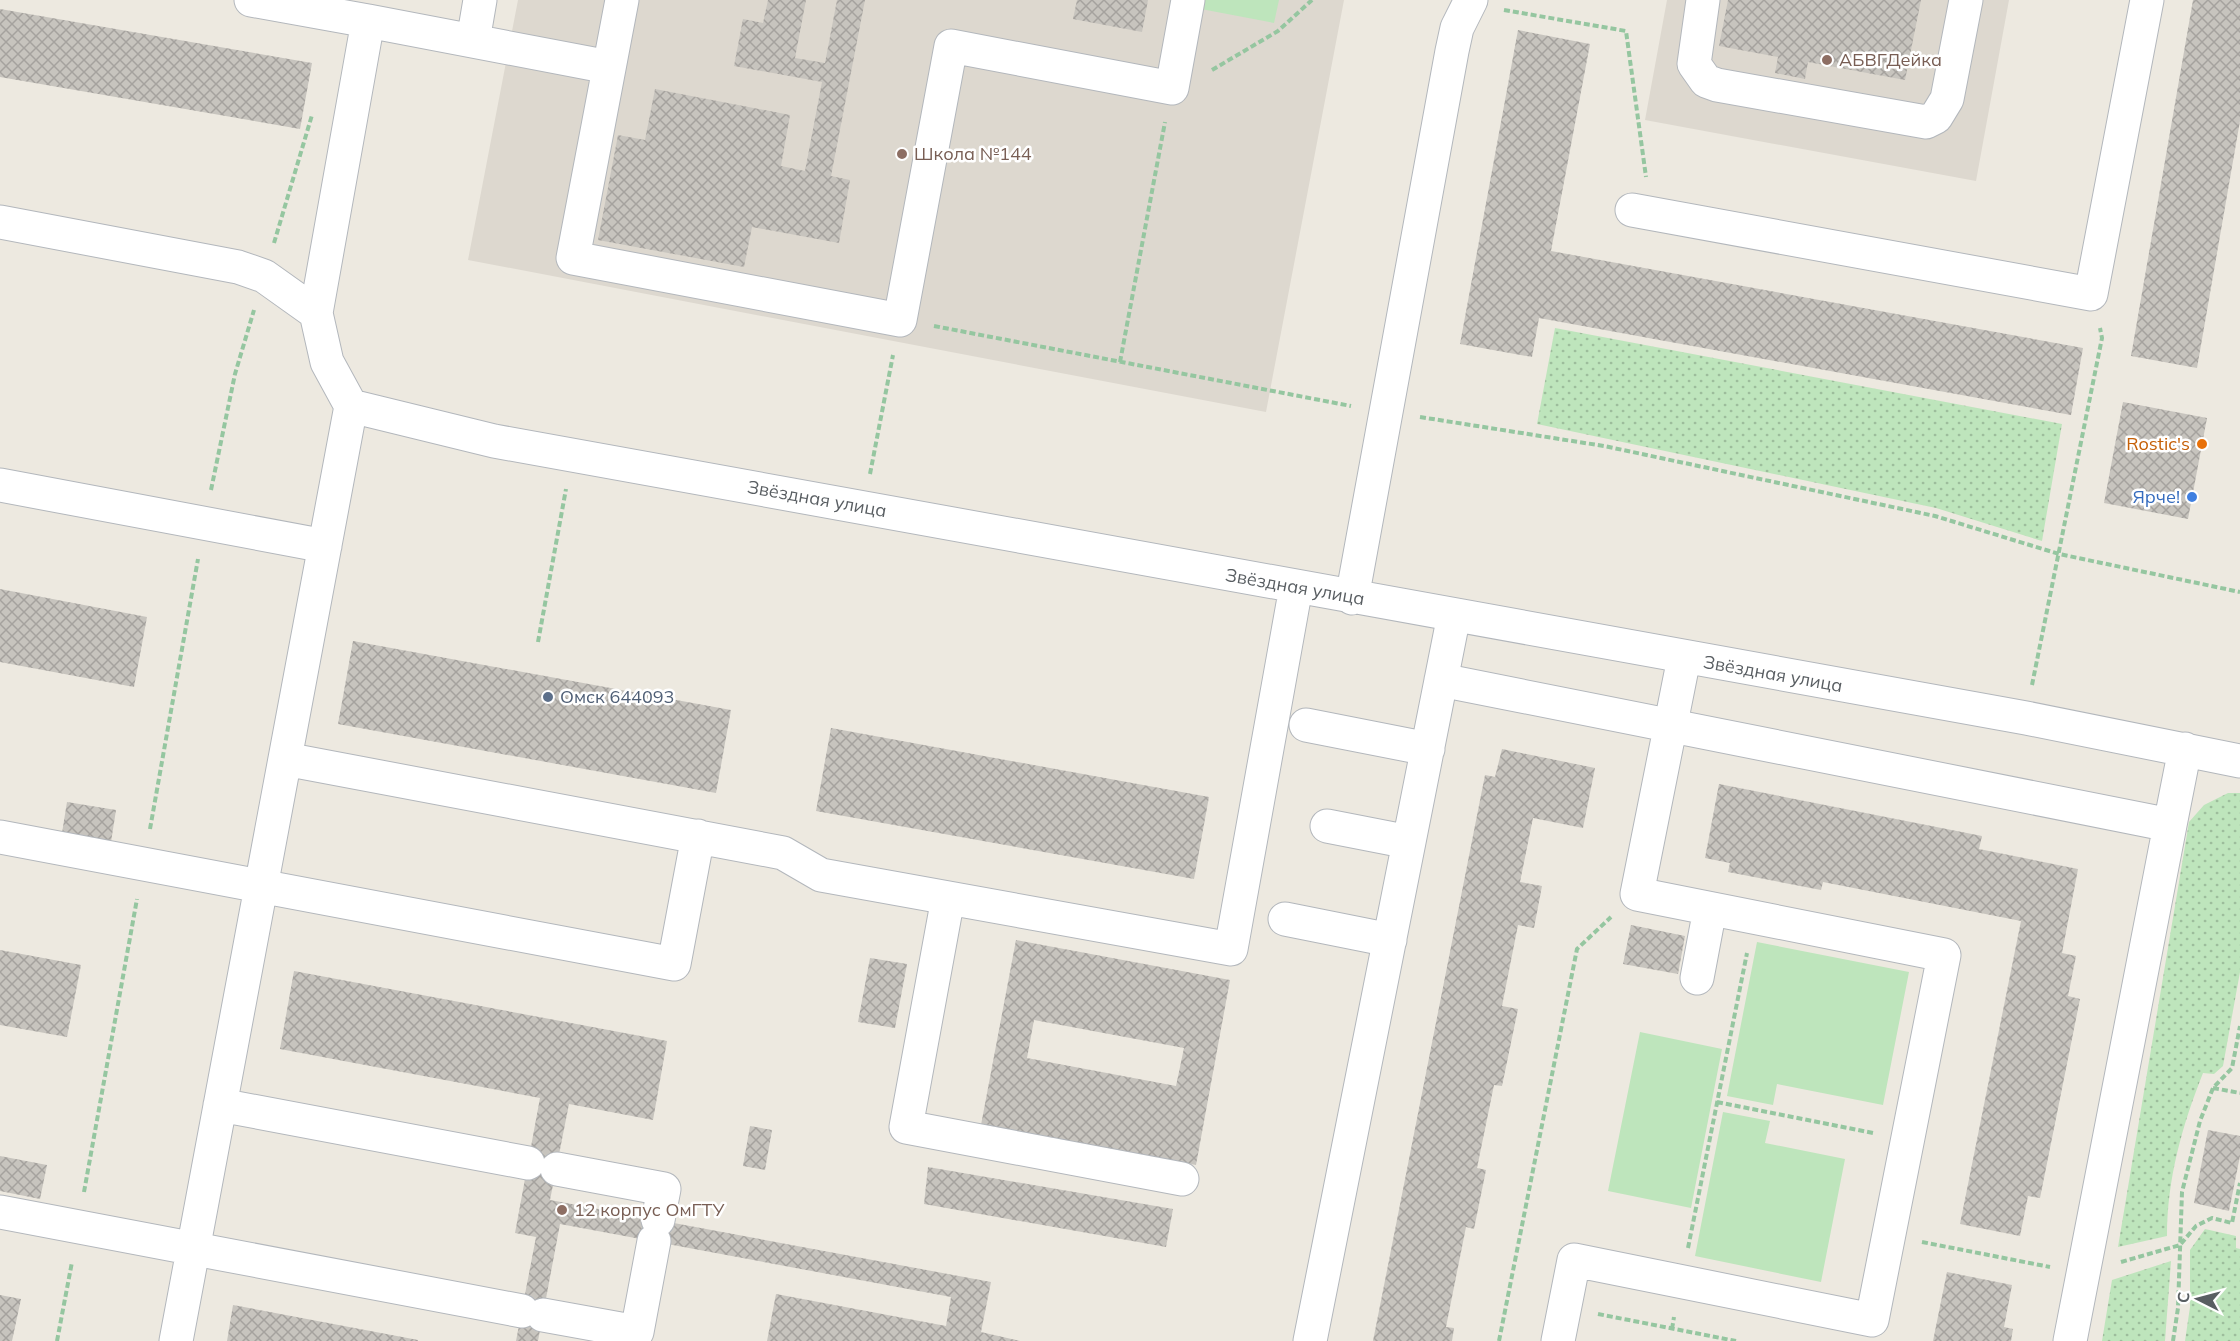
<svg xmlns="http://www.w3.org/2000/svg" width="2240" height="1341" font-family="Mulish,sans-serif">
	<defs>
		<pattern id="grass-dots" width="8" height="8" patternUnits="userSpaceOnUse" patternTransform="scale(1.5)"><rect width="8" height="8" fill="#bee5bc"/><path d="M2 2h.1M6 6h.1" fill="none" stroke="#9dbd9c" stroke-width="1.8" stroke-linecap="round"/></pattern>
		<pattern id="building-cross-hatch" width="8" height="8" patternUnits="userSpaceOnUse" patternTransform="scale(1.5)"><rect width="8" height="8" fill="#c7c4be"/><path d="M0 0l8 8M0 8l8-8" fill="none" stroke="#a5a29e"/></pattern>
	</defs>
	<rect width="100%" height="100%" fill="#ede9e0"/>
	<!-- education -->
	<path fill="#ddd8cf" d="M 518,0 L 1344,0 L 1266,412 L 468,260 Z
		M 1667,0 L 2009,0 L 1976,181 L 1645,120 Z"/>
	<!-- grass -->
	<path fill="url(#grass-dots)" d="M 1555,328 L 2062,424 L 2042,541 L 1936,508 L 1537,424 Z
		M 2228,793 L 2240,793 L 2240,972 L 2223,1066 L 2214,1074 L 2203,1073 C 2182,1126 2167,1179 2167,1236 L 2118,1247 L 2189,822 L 2204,805 Z
		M 2205,1229 L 2236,1236 L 2236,1248 L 2240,1249 L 2240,1341 L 2185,1341 L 2190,1307 L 2190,1250 Z
		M 2171,1261 L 2165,1341 L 2102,1341 L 2112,1280 Z"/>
	<!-- green -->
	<path fill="#bee5bc" d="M 1203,0 L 1279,0 L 1274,23 L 1201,9 Z
		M 1757,942 L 1909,972 L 1883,1105 L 1777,1084 L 1773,1105 L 1727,1096 Z
		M 1640,1032 L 1722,1049 L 1691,1208 L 1608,1191 Z
		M 1723,1112 L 1770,1121 L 1765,1143 L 1845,1159 L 1821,1282 L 1695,1256 Z"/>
	<!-- building -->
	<path fill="url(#building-cross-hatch)" fill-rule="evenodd" d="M 768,0 L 806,0 L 795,58 L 825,63 L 837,0 L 865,0 L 831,176 L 850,180 L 839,243 L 752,227 L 744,267 L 598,240 L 618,135 L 645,140 L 655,89 L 790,115 L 781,166 L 805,171 L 822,82 L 734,66 L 743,19 L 763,23 Z
		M 1077,0 L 1148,0 L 1142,32 L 1073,19 Z
		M 1728,0 L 1921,0 L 1905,80 L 1808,62 L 1805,79 L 1775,73 L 1778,57 L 1719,46 Z
		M 2193,0 L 2240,0 L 2240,121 L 2197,368 L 2131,356 Z
		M 0,9 L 312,63 L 300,129 L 0,77 Z
		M 1518,30 L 1590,44 L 1551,251 L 2083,348 L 2071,415 L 1539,318 L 1532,357 L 1460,344 Z
		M 2123,402 L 2207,418 L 2188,519 L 2104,503 Z
		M 0,589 L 147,617 L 134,687 L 0,662 Z
		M 353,641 L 731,710 L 716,793 L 338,724 Z
		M 831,728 L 1209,797 L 1194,879 L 816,811 Z
		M 1502,749 L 1595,768 L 1583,828 L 1533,818 L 1520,882 L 1542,886 L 1534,928 L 1518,925 L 1502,1006 L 1518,1009 L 1502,1086 L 1494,1085 L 1477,1168 L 1486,1170 L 1474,1229 L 1466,1227 L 1446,1327 L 1454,1328 L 1452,1341 L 1373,1341 L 1485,775 L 1495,777 Z
		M 1719,784 L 1982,836 L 1979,849 L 2078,869 L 2062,953 L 2076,956 L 2068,996 L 2080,999 L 2040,1198 L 2028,1196 L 2020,1236 L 1960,1224 L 2021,921 L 1823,882 L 1821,890 L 1728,872 L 1730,863 L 1705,858 Z
		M 67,802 L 116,810 L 111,842 L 62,833 Z
		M 1631,925 L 1685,936 L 1678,974 L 1623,964 Z
		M 1016,940 L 1230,980 L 1196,1165 L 981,1125 ZM 1034,1020 L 1184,1048 L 1176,1086 L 1027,1058 Z
		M 0,950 L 81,965 L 67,1037 L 0,1025 Z
		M 870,958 L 907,964 L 895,1028 L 858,1022 Z
		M 294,971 L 667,1041 L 653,1120 L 569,1104 L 550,1200 L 991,1282 L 981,1332 L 1020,1341 L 767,1341 L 776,1294 L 946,1326 L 951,1297 L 560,1224 L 538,1341 L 516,1341 L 536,1237 L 515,1233 L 540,1098 L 280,1049 Z
		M 750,1126 L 772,1130 L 765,1170 L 743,1166 Z
		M 2208,1130 L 2240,1136 L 2240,1156 L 2229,1211 L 2194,1203 Z
		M 0,1156 L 47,1165 L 40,1199 L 0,1191 Z
		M 928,1167 L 1173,1209 L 1166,1247 L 924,1204 Z
		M 1947,1272 L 2012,1285 L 2004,1327 L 2013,1329 L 2011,1341 L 1933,1341 Z
		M 0,1295 L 21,1299 L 12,1341 L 0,1341 Z
		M 233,1305 L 418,1340 L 418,1341 L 227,1341 Z"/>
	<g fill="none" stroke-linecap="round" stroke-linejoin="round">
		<defs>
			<path id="minor" d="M 622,0 L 573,258 L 900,320 L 951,46 L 1172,88 L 1188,0
				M 1703,0 L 1694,64 L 1706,81 L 1717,85 L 1926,122 L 1936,117 L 1947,99 L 1966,0
				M 368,21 L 609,67
				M 473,41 L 480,0
				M 1632,210 L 2091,294 L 2147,0
				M 0,222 L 238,267 L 264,276 L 316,313
				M 351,406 L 494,441 L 2026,718 L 2240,761
				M 0,485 L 325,546
				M 1352,598 L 1452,51 L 1457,28 L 1471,0
				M 1441,680 L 2170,825 L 2070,1341
				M 1306,725 L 1428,749
				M 285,759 L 783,853 L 821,875 L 1231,949 L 1296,587
				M 2170,825 L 2185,749
				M 1327,826 L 1409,842
				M 0,837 L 674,964 L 698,836
				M 948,898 L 906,1127 L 1182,1179
				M 1285,919 L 1390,940
				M 1697,978 L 1710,909
				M 220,1105 L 528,1163
				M 557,1169 L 664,1189 L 658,1220
				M 0,1212 L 522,1311
				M 543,1315 L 637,1332 L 654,1241
				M 176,1341 L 351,406 L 327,362 L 316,313 L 368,21 L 251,0
				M 1310,1341 L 1454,615
				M 1558,1341 L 1574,1260 L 1872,1320 L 1944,955 L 1637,894 L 1684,658"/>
		</defs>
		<!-- minor casing -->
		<use href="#minor" stroke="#b3b7bc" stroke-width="35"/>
		<!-- path -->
		<path stroke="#95c6a0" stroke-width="4" stroke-dasharray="6 3" stroke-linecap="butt" d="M 1504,10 L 1626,31 L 1646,177
			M 1212,70 L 1278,31 L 1312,0
			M 274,243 L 312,115
			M 934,326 L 1351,406
			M 1120,362 L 1165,122
			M 1420,417 L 1604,446 L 1935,516 L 2059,554 L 2240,592
			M 870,474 L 893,355
			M 211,490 L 235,374 L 254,310
			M 538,642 L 566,489
			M 2032,685 L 2102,338 L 2100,328
			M 150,829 L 198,559
			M 2213,1088 L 2240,1093
			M 1717,1102 L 1873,1133
			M 84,1192 L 137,899
			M 1922,1242 L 2050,1267
			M 1688,1248 L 1747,953
			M 2121,1262 L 2180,1245 L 2196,1226 L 2212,1218 L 2232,1223 L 2240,1183
			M 1598,1314 L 1736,1341
			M 1672,1329 L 1674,1317
			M 57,1341 L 72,1262
			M 1499,1341 L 1577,949 L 1611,917
			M 2173,1341 L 2178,1308 L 2182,1192 L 2200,1121 L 2213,1088 L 2232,1068 L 2240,1026"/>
		<!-- minor -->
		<use href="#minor" stroke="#fff" stroke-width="33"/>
	</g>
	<!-- markers -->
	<g fill="#8d6e63" stroke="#fff" stroke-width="2">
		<circle cx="1827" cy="60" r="6"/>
		<circle cx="902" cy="154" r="6"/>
		<circle cx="562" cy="1210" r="6"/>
	</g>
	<circle fill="#e8710a" stroke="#fff" stroke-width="2" cx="2202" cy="444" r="6"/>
	<circle fill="#3f7fe0" stroke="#fff" stroke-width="2" cx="2192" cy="497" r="6"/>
	<circle fill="#5c6f8a" stroke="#fff" stroke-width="2" cx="548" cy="697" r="6"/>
	<g text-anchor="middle" stroke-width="5" stroke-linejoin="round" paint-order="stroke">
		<!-- education labels -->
		<g font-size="18" fill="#785e54" stroke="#fff" text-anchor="start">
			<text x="1839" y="66">АБВГДейка</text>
			<text x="914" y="160">Школа №144</text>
			<text x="574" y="1216">12 корпус ОмГТУ</text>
		</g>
		<!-- food labels -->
		<g font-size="18" fill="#c56008" stroke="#fff" text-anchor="end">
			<text x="2190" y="450">Rostic's</text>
		</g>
		<!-- shop labels -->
		<g font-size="18" fill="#366cbe" stroke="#fff" text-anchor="end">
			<text x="2180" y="503">Ярче!</text>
		</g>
		<!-- street labels -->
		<g font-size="18" fill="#595e62" stroke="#fff">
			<text transform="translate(817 499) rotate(10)" y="6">Звёздная улица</text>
			<text transform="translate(1295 587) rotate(10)" y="6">Звёздная улица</text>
			<text transform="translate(1773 674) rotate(10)" y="6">Звёздная улица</text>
		</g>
		<!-- service labels -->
		<g font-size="18" fill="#4e5e75" stroke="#fff" text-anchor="start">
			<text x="560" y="703">Омск 644093</text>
		</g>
	</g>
	<!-- north arrow -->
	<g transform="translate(2198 1299) rotate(276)" stroke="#ffffff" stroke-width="4.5" paint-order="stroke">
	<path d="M0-4.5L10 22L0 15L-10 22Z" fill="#595e62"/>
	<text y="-9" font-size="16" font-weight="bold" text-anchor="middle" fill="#595e62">С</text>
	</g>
</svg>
